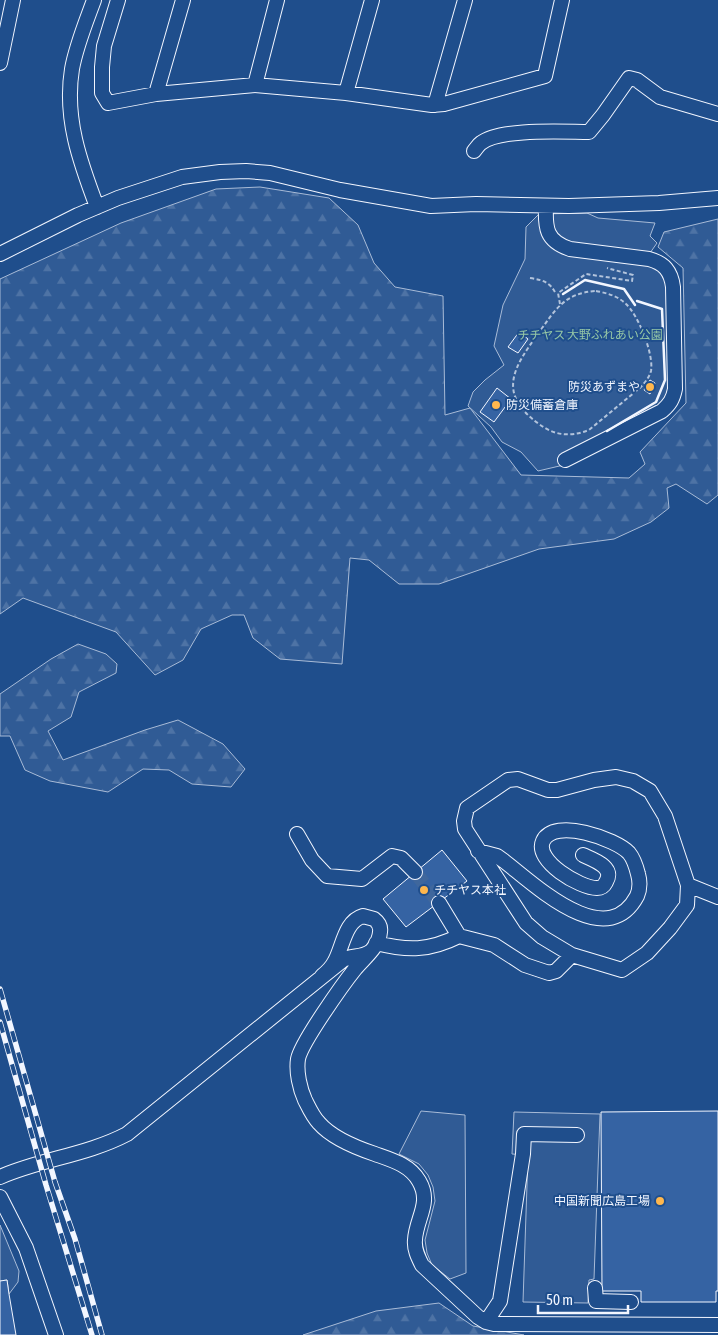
<svg xmlns="http://www.w3.org/2000/svg" width="718" height="1335" font-family="'Asap Condensed','Noto Sans JP',sans-serif">
	<defs>
		<pattern id="forest-firs" width="22" height="20" patternUnits="userSpaceOnUse" patternTransform="scale(1.25)"><rect width="22" height="20" fill="#305b95"/><path d="M5 1l3.5 6h-7zM16 11l3.5 6h-7z" fill="#4e73a5"/></pattern>
	</defs>
	<rect width="100%" height="100%" fill="#1f4e8c"/>
	<!-- built -->
	<path fill="#305b95" stroke="#a8bbd7" d="M 587,213 L 598,218 L 655,223 L 650,236 L 657,243 L 650,253 L 671,264 L 678,400 L 568,464 L 538,471 L 521,452 L 502,442 L 491,427 L 468,406 L 473,392 L 485,380 L 504,365 L 494,346 L 503,305 L 525,259 L 526,227 L 539,214 Z
		M 421,1111 L 465,1115 L 466,1273 L 450,1279 L 432,1265 L 427,1253 L 425,1240 L 435,1201 L 433,1187 L 428,1175 L 419,1164 L 399,1154 Z
		M 514,1112 L 600,1114 L 594,1279 L 589,1280 L 588,1303 L 523,1302 L 528,1155 L 512,1154 Z
		M 0,1225 L 19,1271 L 18,1282 L 9,1294 L 7,1280 L 0,1281 Z"/>
	<!-- forest -->
	<path fill="url(#forest-firs)" stroke="#a8bbd7" d="M 260,187 L 329,198 L 358,225 L 374,263 L 395,287 L 443,296 L 445,415 L 470,408 L 521,475 L 629,478 L 645,464 L 640,452 L 686,403 L 683,268 L 658,247 L 664,232 L 718,219 L 718,495 L 707,504 L 676,484 L 667,488 L 669,508 L 651,522 L 614,539 L 539,549 L 439,584 L 399,584 L 369,560 L 350,558 L 342,664 L 280,659 L 253,638 L 244,615 L 232,615 L 201,629 L 183,660 L 155,675 L 116,632 L 23,598 L 0,614 L 0,279 L 121,223 L 216,189 Z
		M 78,644 L 106,654 L 117,664 L 116,673 L 79,692 L 71,717 L 48,731 L 63,760 L 145,730 L 178,720 L 223,744 L 245,769 L 231,787 L 192,784 L 169,770 L 143,769 L 108,792 L 50,781 L 25,770 L 10,736 L 0,736 L 0,694 L 51,659 Z
		M 439,1303 L 473,1326 L 524,1335 L 303,1335 L 376,1311 Z"/>
	<!-- building -->
	<path fill="#3563a3" stroke="#f2f6ff" d="M 519,332 L 528,339 L 518,353 L 508,347 Z
		M 650,380 L 655,383 L 650,394 L 644,390 Z
		M 497,388 L 511,399 L 494,422 L 480,412 Z
		M 442,850 L 467,881 L 406,927 L 383,899 Z
		M 718,1111 L 718,1291 L 716,1291 L 716,1302 L 641,1302 L 641,1291 L 602,1291 L 601,1112 Z
		M 7,1280 L 9,1294 L 16,1335 L 0,1335 L 0,1281 Z"/>
	<g fill="none" stroke-linecap="round" stroke-linejoin="round">
		<!-- minor-tunnel -->
		<path stroke="#3f679d" stroke-width="14" stroke-dasharray="14 7" stroke-linecap="butt" d="M 415,872 L 439,903"/>
		<defs>
			<path id="minor" d="M 94,0 C 86,22 76,46 72,69 C 64,118 80,162 97,207
				M 118,0 L 104,46 L 102,67 L 102,93 L 108,103 L 156,94 L 255,85 L 346,93 L 432,105 L 444,104 L 545,76 L 562,0
				M 0,63 L 13,0
				M 255,85 L 277,0
				M 346,93 L 372,0
				M 156,94 L 183,0
				M 435,105 L 465,0
				M 474,151 C 476,149 478,145 481,143 C 500,128 564,132 589,132 L 603,115 L 629,78 L 637,80 L 660,97 L 718,114
				M 546,206 C 545,228 546,241 570,249 L 649,259 C 664,263 671,271 673,287 L 675,389 C 673,399 670,404 662,411 L 565,460
				M 0,254 L 78,215 L 118,198 L 182,177 L 220,172 L 246,171 L 270,173 L 340,190 L 431,206 L 476,204 L 569,206 L 659,203 L 718,198
				M 616,777 L 633,781 L 650,791 L 665,816 L 688,885 L 687,905 L 670,928 L 647,953 L 622,970 L 572,955 L 542,937 L 526,923 L 465,829 L 464,821 L 467,808 L 508,780 L 518,779 L 548,790 L 557,790 L 594,780 Z
				M 297,834 L 312,860 L 327,876 L 362,879 L 392,856 L 401,858 L 415,872
				M 478,851 L 497,856 L 504,861 C 534,884 606,954 637,896 C 640,889 640,881 638,874 C 636,866 634,859 629,853 C 616,839 554,817 543,841 C 534,861 580,888 597,888 C 602,888 604,886 606,882 C 615,867 594,860 583,855
				M 688,885 L 718,897
				M 439,903 L 459,936
				M 376,943 C 408,951 429,951 459,936 L 494,945 L 525,965 L 549,973 L 556,971 L 572,955
				M 322,976 C 327,972 332,967 335,961 C 343,946 345,921 363,916 L 374,919 C 378,922 381,926 380,932 C 379,947 364,958 355,969 C 343,984 301,1043 298,1059 C 296,1072 300,1089 305,1100 C 309,1108 313,1117 319,1123 C 332,1138 357,1148 375,1154 C 392,1160 410,1165 419,1181 C 432,1203 416,1218 415,1240 C 414,1249 418,1257 422,1265 L 478,1317 L 486,1322 L 494,1324 L 718,1325
				M 0,1177 C 41,1159 87,1155 127,1134 L 343,960 C 352,955 362,958 371,951
				M 0,1197 L 26,1248 L 56,1335
				M 595,1288 L 596,1301 L 631,1302
				M 486,1322 L 500,1301 L 523,1154 L 524,1134 L 577,1135"/>
		</defs>
		<!-- minor casing -->
		<use href="#minor" stroke="#f2f6ff" stroke-width="16"/>
		<!-- path -->
		<path stroke="#b3c4dc" stroke-width="2" stroke-dasharray="4 2.5" stroke-linecap="butt" d="M 530,278 C 543,280 550,282 556,294
			M 596,291 C 607,293 617,296 625,303 C 638,314 654,354 651,371 C 649,378 645,382 641,387 L 589,430 C 571,437 555,436 539,424 C 497,394 513,368 538,334 C 555,310 564,293 596,291 Z
			M 560,304 L 558,293 L 586,274 L 632,281 L 633,275 L 607,268"/>
		<!-- minor -->
		<use href="#minor" stroke="#1f4e8c" stroke-width="14"/>
		<defs>
			<path id="rail" d="M 0,989 L 55,1182 L 75,1239 L 102,1335
				M 0,1022 L 46,1185 L 92,1335"/>
		</defs>
		<!-- rail casing -->
		<use href="#rail" stroke="#f2f6ff" stroke-width="5.5"/>
		<!-- rail -->
		<use href="#rail" stroke="#1f4e8c" stroke-width="4" stroke-dasharray="11" stroke-linecap="butt"/>
		<!-- wall -->
		<path stroke="#f2f6ff" stroke-width="2.5" d="M 563,294 L 585,280 L 624,289 L 635,305
			M 607,431 L 656,402 L 665,380 L 662,309 L 637,301"/>
	</g>
	<!-- markers -->
	<g fill="#ffb74d" stroke="#1f4e8c" stroke-width="2">
		<circle cx="650" cy="387" r="5"/>
		<circle cx="496" cy="405" r="5"/>
		<circle cx="424" cy="890" r="5"/>
		<circle cx="660" cy="1201" r="5"/>
	</g>
	<g text-anchor="middle" stroke-width="4" stroke-linejoin="round" paint-order="stroke">
		<!-- park labels -->
		<g font-size="12" fill="#97c8a6" stroke="#1f4e8c">
			<text x="590" y="339">チチヤス 大野ふれあい公園</text>
		</g>
		<!-- poi labels -->
		<g font-size="12" fill="#f2f6ff" stroke="#1f4e8c" text-anchor="end">
			<text x="640" y="391">防災あずまや</text>
			<text x="506" y="409" text-anchor="start">防災備蓄倉庫</text>
			<text x="434" y="894" text-anchor="start">チチヤス本社</text>
			<text x="650" y="1205">中国新聞広島工場</text>
		</g>
	</g>
	<!-- scale -->
	<path d="M538 1305v8h90v-8" fill="none" stroke="#f2f6ff" stroke-width="2.5"/>
	<text x="546" y="1305" font-size="15" fill="#f2f6ff" stroke="#1f4e8c" stroke-width="4" paint-order="stroke">50 m</text>
</svg>
